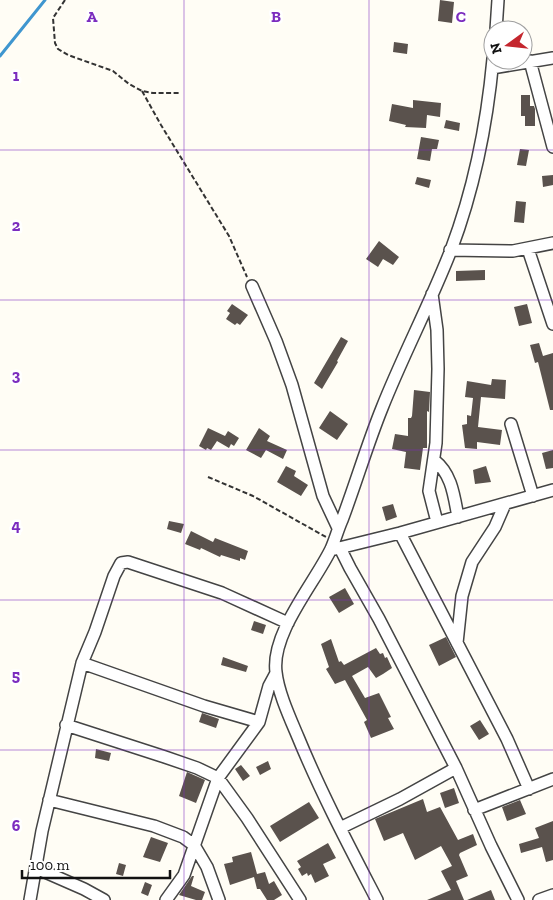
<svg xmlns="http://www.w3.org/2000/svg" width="553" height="900" font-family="'Zilla Slab',serif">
	<rect width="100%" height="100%" fill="#fffdf5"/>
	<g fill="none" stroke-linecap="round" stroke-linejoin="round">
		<!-- stream -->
		<path stroke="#3f96cf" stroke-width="3" d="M 0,56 L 45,0"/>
	</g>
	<!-- building -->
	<path fill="#5a524d" d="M 440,0 L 454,2 L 452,23 L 438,21 Z
		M 394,42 L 408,44 L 407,54 L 393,52 Z
		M 521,95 L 530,95 L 530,106 L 534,106 L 535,109 L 535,126 L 525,126 L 525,116 L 521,116 Z
		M 413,100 L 441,103 L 440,117 L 427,115 L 426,128 L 405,127 L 406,125 L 389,121 L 392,104 L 413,108 Z
		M 446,120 L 460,123 L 459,131 L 444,128 Z
		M 421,137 L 439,140 L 437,149 L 432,149 L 430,161 L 417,159 Z
		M 520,149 L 529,150 L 526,166 L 517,165 Z
		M 553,175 L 553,185 L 543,187 L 542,176 Z
		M 417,177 L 431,180 L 429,188 L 415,184 Z
		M 516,201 L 526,202 L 524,223 L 514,222 Z
		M 379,241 L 399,257 L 393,265 L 383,259 L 378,267 L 366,259 Z
		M 485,270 L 485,280 L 456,281 L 456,271 Z
		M 232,304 L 248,315 L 240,325 L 237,323 L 235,325 L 226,319 L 230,313 L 227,311 Z
		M 527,304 L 532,323 L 519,326 L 514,307 Z
		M 341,337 L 348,341 L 337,361 L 338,362 L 322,389 L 314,383 Z
		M 539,343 L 543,356 L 553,353 L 553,410 L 550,410 L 538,362 L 535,363 L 530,345 Z
		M 492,379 L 506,380 L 505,399 L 481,397 L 478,427 L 502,430 L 500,445 L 477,442 L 477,449 L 465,448 L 462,425 L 467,424 L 467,415 L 471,416 L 473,398 L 465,397 L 467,381 L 491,385 Z
		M 414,390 L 430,392 L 429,412 L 427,411 L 427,448 L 423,448 L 420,470 L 404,468 L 406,452 L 392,449 L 395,434 L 408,436 L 408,418 L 411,418 L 412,416 Z
		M 330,411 L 348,424 L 337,440 L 319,428 Z
		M 208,428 L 225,436 L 228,431 L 239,438 L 234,446 L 231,444 L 229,448 L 217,441 L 211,450 L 207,448 L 206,450 L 199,446 Z
		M 259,428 L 270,436 L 267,441 L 287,450 L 283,459 L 266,450 L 261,458 L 246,450 Z
		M 553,450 L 553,468 L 546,469 L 542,453 Z
		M 286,466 L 296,471 L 294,476 L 308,485 L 301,496 L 277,482 Z
		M 486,466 L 491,482 L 475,484 L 473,470 Z
		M 393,504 L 397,517 L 386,521 L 382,507 Z
		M 169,521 L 184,524 L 181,533 L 167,529 Z
		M 191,531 L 213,542 L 215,538 L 248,551 L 245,560 L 240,558 L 240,561 L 221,555 L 220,557 L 201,548 L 200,550 L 185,544 Z
		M 345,588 L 354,604 L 339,613 L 329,597 Z
		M 254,621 L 266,625 L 263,634 L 251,630 Z
		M 446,637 L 456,657 L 439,666 L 429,645 Z
		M 331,639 L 339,662 L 341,661 L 344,665 L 376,648 L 380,654 L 383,653 L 385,658 L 387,657 L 392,668 L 383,674 L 376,678 L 368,667 L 352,676 L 365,698 L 379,693 L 391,717 L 388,718 L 394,729 L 371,738 L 364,722 L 367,720 L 345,680 L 335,684 L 326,669 L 329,667 L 321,644 Z
		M 223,657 L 248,666 L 246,672 L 221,665 Z
		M 202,713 L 219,719 L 216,728 L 199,722 Z
		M 480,720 L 489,734 L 479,740 L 470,726 Z
		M 96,749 L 111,753 L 109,761 L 95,758 Z
		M 268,761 L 271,769 L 260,775 L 256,767 Z
		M 241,765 L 250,776 L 243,781 L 235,769 Z
		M 187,772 L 205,780 L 196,803 L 179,796 Z
		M 454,788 L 459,803 L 445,808 L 440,793 Z
		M 423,799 L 427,812 L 440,807 L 458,840 L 473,834 L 477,845 L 460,853 L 459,855 L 468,876 L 456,881 L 464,900 L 427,900 L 451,890 L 441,871 L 452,866 L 441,846 L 415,860 L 403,833 L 384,841 L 375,819 Z
		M 520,800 L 526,814 L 507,821 L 502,807 Z
		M 309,802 L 319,818 L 280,842 L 270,826 Z
		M 553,821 L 553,860 L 546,862 L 542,847 L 521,853 L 519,844 L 539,838 L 535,828 Z
		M 151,837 L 168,843 L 160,862 L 143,857 Z
		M 328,843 L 336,858 L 323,864 L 329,876 L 315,883 L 311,874 L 308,876 L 307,873 L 302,876 L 298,869 L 301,867 L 297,861 Z
		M 251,852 L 257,874 L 265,872 L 269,884 L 274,881 L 282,895 L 274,900 L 267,900 L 260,889 L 257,889 L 254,877 L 230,885 L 224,864 L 233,862 L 232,857 Z
		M 119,863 L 126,865 L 123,876 L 116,874 Z
		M 192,876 L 194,876 L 191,886 L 205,892 L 202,900 L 196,900 L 179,895 Z
		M 145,882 L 152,885 L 148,896 L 141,893 Z
		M 491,890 L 495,900 L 467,900 Z"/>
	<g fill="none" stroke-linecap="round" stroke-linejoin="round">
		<defs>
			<path id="street" d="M 496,30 L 498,0
				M 530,61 L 553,147
				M 492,68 L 553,58
				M 528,249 L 553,324
				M 450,250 L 513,251 L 553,243
				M 252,286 L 276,341 L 292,385 L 323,496 L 338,528
				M 432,294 L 437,330 L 438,369 L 436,443 L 429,491 L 437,522
				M 511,424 L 533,496
				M 434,460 C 452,474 454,496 458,517
				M 400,533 L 507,739 L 529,789
				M 340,548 L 350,568 L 379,619 L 456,768 L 491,846 L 518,900
				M 335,549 L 400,533 L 553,490
				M 457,643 L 462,596 L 472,562 L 495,527 L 505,504
				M 82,663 L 204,706 L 259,722
				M 66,725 L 165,757 L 197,768 L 218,778 L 247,818 L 300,900
				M 49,800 L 154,826 L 183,837 L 194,845 L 207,867 L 219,900
				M 474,810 L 553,779
				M 340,828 L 400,799 L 456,768
				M 36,868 L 84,889 L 104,900
				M 30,900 L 42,831 L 82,663 L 95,632 L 114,576 L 121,563 L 128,562 L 222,593 L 288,623
				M 166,900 L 184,875 L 218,778 L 259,722 L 269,686 L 276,673
				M 377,900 C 349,846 321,793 298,737 C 290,718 278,692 276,672 C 271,633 314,584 331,549 C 335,540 338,529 342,520 C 356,483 367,445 382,408 C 403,355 430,304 451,250 C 474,189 487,124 493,59
				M 539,900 L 553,895"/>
		</defs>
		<!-- street casing -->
		<use href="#street" stroke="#444" stroke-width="14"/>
		<!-- path -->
		<path stroke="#333" stroke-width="2" stroke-dasharray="5 2.5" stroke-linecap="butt" d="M 65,0 L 53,18 L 55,43 L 58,49 L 68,55 L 113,71 L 129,84 L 142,91 L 153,93 L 179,93
			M 142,91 L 161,125 L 229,236 L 247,277
			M 208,477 L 253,496 L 326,537"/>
		<!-- street -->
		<use href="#street" stroke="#fff" stroke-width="11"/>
	</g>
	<!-- grid -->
	<path fill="none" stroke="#7b2cbf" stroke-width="1" stroke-opacity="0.55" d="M 184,0 L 184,900M 369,0 L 369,900M 0,150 L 553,150M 0,300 L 553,300M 0,450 L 553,450M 0,600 L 553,600M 0,750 L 553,750"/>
	<g font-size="16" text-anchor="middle" font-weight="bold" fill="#7b2cbf" stroke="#fff" stroke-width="5" stroke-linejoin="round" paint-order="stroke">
		<text x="92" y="22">A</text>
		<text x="276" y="22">B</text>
		<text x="461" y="22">C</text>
		<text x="16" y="81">1</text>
		<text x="16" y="231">2</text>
		<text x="16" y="381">3</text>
		<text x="16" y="531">4</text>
		<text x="16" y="681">5</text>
		<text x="16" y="831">6</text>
	</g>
	<!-- north arrow -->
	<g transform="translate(508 45) rotate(255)"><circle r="24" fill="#ffffff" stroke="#a0a0a0"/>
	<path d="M0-4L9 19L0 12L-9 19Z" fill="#c4262e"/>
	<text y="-8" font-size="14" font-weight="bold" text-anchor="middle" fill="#111111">N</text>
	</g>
	<!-- scale -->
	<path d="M22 870v8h148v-8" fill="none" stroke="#111111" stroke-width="2.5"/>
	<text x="30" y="870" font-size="15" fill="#111111" stroke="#ffffff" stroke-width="4" paint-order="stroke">100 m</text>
</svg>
